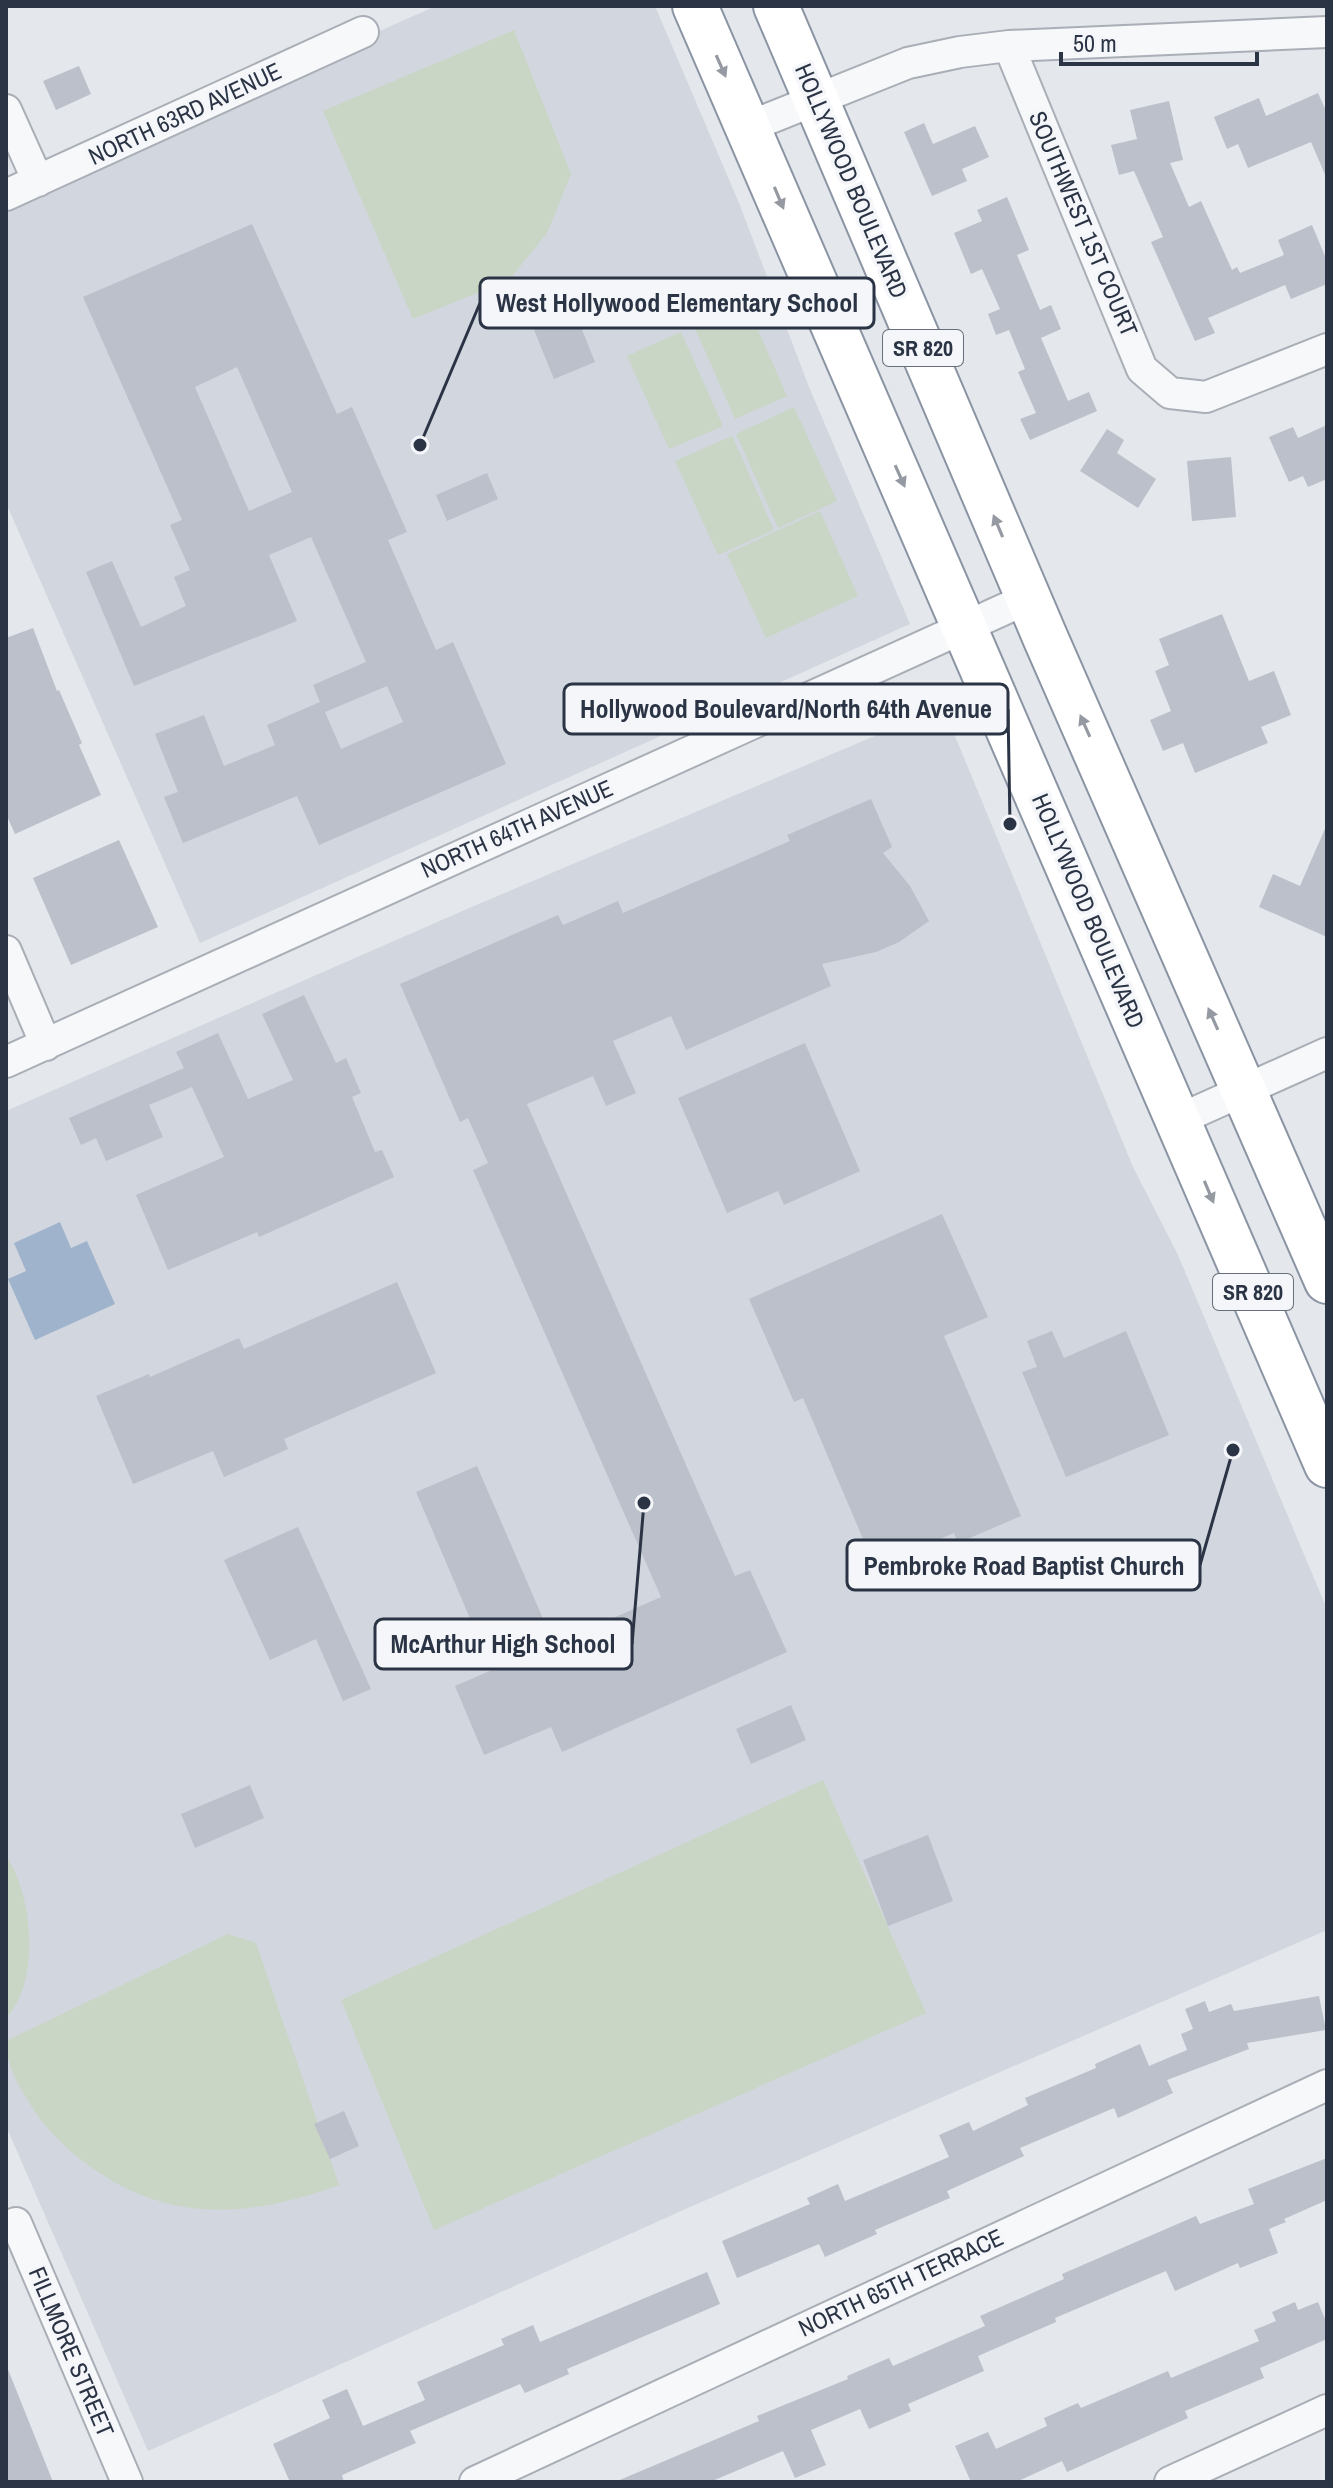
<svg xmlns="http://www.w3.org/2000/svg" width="1333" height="2488" font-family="'Archivo Narrow',sans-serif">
	<rect width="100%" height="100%" fill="#e4e7ec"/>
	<!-- built -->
	<path fill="#d2d6de" d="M 436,6 L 655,6 L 739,203 L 809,387 L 910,624 L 200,943 L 6,503 L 6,196 Z
		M 943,707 L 1133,1167 L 1178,1255 L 1327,1609 L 1327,1930 L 690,2207 L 148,2451 L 6,2126 L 6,1111 L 467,909 Z"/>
	<!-- green -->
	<path fill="#c9d6c5" d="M 514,30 L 571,174 L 547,233 L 509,280 L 413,319 L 323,111 Z
		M 746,303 L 787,396 L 735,419 L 694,326 Z
		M 681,332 L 723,426 L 669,449 L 627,356 Z
		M 794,407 L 837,501 L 778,528 L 736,434 Z
		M 732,436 L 774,530 L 718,555 L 675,461 Z
		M 820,511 L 858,596 L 766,638 L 727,554 Z
		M 823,1780 L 926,2013 L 434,2230 L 341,2000 Z
		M 6,1856 C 33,1895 41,1981 6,2018 Z
		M 228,1934 L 256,1943 L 339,2185 C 254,2216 176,2224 98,2172 C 75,2156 52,2137 36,2113 C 22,2091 6,2069 6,2041 Z"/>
	<!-- water -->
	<path fill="#9fb4cc" d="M 60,1222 L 71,1248 L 87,1241 L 115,1304 L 35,1340 L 8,1279 L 26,1271 L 14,1243 Z"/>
	<!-- building -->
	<path fill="#bbc0ca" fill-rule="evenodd" d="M 79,66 L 91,94 L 56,110 L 43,81 Z
		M 1318,93 L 1327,113 L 1327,179 L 1311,142 L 1248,168 L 1238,144 L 1227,149 L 1214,117 L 1259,98 L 1266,116 Z
		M 1169,101 L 1183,160 L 1170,163 L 1189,207 L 1201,201 L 1232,270 L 1237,267 L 1240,273 L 1284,255 L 1278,240 L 1312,225 L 1327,261 L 1327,284 L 1291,299 L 1285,285 L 1208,318 L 1215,333 L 1195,341 L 1151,242 L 1163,237 L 1134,171 L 1119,175 L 1111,145 L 1137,139 L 1130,110 Z
		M 924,123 L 933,144 L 975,126 L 989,157 L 962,169 L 967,181 L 932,196 L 904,132 Z
		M 1007,197 L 1029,250 L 1017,255 L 1040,310 L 1051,305 L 1061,329 L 1041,338 L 1068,401 L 1089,392 L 1097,411 L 1030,440 L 1020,419 L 1036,413 L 1018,372 L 1025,369 L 1009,330 L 996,335 L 988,314 L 1000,309 L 982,269 L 971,274 L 954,233 L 982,221 L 977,210 Z
		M 252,224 L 337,414 L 352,407 L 407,532 L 388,540 L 436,650 L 453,642 L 506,764 L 319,845 L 297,796 L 183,843 L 164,797 L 178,792 L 155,734 L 204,715 L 224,766 L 275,745 L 267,725 L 320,702 L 313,685 L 366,662 L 311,537 L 269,555 L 297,621 L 134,686 L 86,572 L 112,561 L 141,627 L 186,606 L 174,577 L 190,570 L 170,525 L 182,520 L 83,297 ZM 237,367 L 292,492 L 249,511 L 195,387 ZM 387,686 L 403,722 L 341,749 L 325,712 Z
		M 563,282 L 595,362 L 554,379 L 521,298 Z
		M 1327,425 L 1327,479 L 1308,487 L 1303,476 L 1289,482 L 1269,437 L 1293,427 L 1298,438 Z
		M 1107,429 L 1124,440 L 1117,453 L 1156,479 L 1138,508 L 1080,471 Z
		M 1231,457 L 1236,517 L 1192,521 L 1187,461 Z
		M 487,473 L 498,499 L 447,521 L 436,495 Z
		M 1222,614 L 1249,681 L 1274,671 L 1291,715 L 1261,727 L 1268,743 L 1195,773 L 1183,743 L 1163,751 L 1150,720 L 1171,711 L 1155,671 L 1169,665 L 1159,639 Z
		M 33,628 L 57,691 L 59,690 L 82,743 L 79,745 L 101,795 L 15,834 L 6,814 L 6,638 Z
		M 871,799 L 892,847 L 883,853 L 910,886 L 929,921 L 899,942 L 876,952 L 822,964 L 831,986 L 686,1050 L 671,1016 L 613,1041 L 636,1093 L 606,1106 L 593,1076 L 527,1104 L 735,1576 L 750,1570 L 787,1652 L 562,1752 L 551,1727 L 484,1755 L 455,1686 L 492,1670 L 416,1492 L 477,1466 L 554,1644 L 661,1597 L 473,1170 L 488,1163 L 468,1118 L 460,1122 L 400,984 L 558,915 L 563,925 L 618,901 L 623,913 L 790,841 L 787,835 Z
		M 1327,824 L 1327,937 L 1259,907 L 1273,874 L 1300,886 Z
		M 119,840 L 158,927 L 71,965 L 33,878 Z
		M 304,995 L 336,1063 L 346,1058 L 361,1093 L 352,1097 L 375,1152 L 382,1150 L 394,1177 L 259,1237 L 257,1232 L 168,1270 L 136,1195 L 224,1157 L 192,1087 L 149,1105 L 163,1137 L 106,1161 L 96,1138 L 81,1145 L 69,1118 L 184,1068 L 176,1052 L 218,1033 L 248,1099 L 293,1080 L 262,1014 Z
		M 805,1043 L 860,1171 L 784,1205 L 778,1191 L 727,1213 L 678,1098 Z
		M 942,1214 L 988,1317 L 944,1336 L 1021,1516 L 958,1543 L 954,1533 L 875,1567 L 803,1398 L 794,1402 L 749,1299 Z
		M 397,1282 L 436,1373 L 284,1439 L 288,1449 L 224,1477 L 213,1451 L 133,1484 L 96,1396 L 149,1374 L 150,1377 L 239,1338 L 244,1349 Z
		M 1052,1331 L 1064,1358 L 1126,1331 L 1169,1435 L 1066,1477 L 1022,1372 L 1037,1367 L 1027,1341 Z
		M 298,1527 L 371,1689 L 343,1701 L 316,1639 L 270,1660 L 224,1560 Z
		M 791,1705 L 806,1740 L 751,1764 L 736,1729 Z
		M 250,1785 L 264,1818 L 195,1848 L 181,1814 Z
		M 928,1835 L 953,1901 L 888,1926 L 863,1860 Z
		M 1319,1996 L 1326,2030 L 1247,2043 L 1249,2049 L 1167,2080 L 1173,2093 L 1118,2118 L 1114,2108 L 1020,2148 L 1024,2156 L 947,2191 L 950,2198 L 875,2230 L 877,2234 L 825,2257 L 819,2244 L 737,2278 L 722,2241 L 810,2204 L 807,2198 L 838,2184 L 845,2201 L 949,2157 L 939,2135 L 969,2122 L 973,2131 L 1028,2105 L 1025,2098 L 1096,2068 L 1095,2064 L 1140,2044 L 1149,2066 L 1187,2050 L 1181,2034 L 1193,2029 L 1185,2009 L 1205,2001 L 1209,2012 L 1231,2004 L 1234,2011 Z
		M 344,2111 L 359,2146 L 330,2159 L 314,2124 Z
		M 1327,2158 L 1327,2200 L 1284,2219 L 1286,2222 L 1269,2229 L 1278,2253 L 1240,2268 L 1238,2263 L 1175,2291 L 1166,2271 L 1055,2318 L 1056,2322 L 978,2356 L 984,2371 L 908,2404 L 911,2411 L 869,2429 L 860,2409 L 811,2430 L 826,2465 L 795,2478 L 783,2451 L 710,2482 L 615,2482 L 759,2421 L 757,2416 L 848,2379 L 847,2376 L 889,2358 L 893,2366 L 985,2326 L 980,2316 L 1064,2279 L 1062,2274 L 1196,2216 L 1200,2224 L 1254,2204 L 1248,2189 Z
		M 707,2272 L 720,2304 L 567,2369 L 569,2374 L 525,2393 L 520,2384 L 410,2431 L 416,2443 L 342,2475 L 344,2482 L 290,2482 L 273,2444 L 330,2418 L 322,2400 L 347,2389 L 363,2426 L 425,2400 L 417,2382 L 504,2345 L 501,2339 L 533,2325 L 540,2342 Z
		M 1295,2302 L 1298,2310 L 1318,2302 L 1327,2324 L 1327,2339 L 1260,2368 L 1264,2378 L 1185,2411 L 1188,2418 L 1067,2472 L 1062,2461 L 1016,2482 L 971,2482 L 955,2446 L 988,2432 L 996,2449 L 1047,2426 L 1044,2418 L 1078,2403 L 1081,2408 L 1168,2371 L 1171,2378 L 1259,2341 L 1254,2330 L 1276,2321 L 1272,2312 Z
		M 6,2367 L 7,2367 L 53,2482 L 6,2482 Z"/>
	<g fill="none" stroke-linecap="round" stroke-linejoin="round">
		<defs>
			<path id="minor" d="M 1009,46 L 1142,369 L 1170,393 L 1206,397 L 1327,349
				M 6,110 L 38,181
				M 748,127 L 908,63 L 960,52 L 1009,46 L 1327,32
				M 6,195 L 363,32
				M 6,951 L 46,1045
				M 6,1062 L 1029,598
				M 1178,1120 L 1327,1053
				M 6,2227 L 16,2223 L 127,2482
				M 475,2482 L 1327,2085
				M 1170,2482 L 1327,2410"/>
			<path id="highway" d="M 695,6 L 1327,1465
				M 776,6 L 1045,637 L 1327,1281"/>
		</defs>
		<!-- minor casing -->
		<use href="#minor" stroke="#a9aeb7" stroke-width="34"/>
		<!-- highway casing -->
		<use href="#highway" stroke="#8b94a3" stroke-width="48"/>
		<!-- minor -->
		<use href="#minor" stroke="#f7f8fa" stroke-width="30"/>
		<!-- highway -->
		<use href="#highway" stroke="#fff" stroke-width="44"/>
	</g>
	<!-- one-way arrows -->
	<defs><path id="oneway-solid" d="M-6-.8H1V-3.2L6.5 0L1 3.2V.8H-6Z" transform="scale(2)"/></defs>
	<g fill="#959aa2">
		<use href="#oneway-solid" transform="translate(721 66) rotate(66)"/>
		<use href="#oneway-solid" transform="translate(779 198) rotate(67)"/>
		<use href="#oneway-solid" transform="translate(900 476) rotate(66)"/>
		<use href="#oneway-solid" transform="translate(998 526) rotate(-113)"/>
		<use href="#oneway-solid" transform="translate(1085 726) rotate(-114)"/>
		<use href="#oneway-solid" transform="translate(1213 1019) rotate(-114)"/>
		<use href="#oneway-solid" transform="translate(1209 1192) rotate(67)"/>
	</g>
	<g text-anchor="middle" stroke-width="7" stroke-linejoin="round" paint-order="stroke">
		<!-- shield labels -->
		<g fill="#f4f6f9" stroke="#676e7b" stroke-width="2">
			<rect x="883" y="330" width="80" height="36" rx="6"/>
			<rect x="1213" y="1274" width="80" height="36" rx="6"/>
		</g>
		<g font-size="22" font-weight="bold" fill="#2b3445">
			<text x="923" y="356">SR 820</text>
			<text x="1253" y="1300">SR 820</text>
		</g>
		<!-- street labels -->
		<g font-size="24" fill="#2b3445" stroke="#f4f6f9">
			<text transform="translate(185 114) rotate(-25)" y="8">NORTH 63RD AVENUE</text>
			<text transform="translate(851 181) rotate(67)" y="8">HOLLYWOOD BOULEVARD</text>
			<text transform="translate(1083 224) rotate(67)" y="8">SOUTHWEST 1ST COURT</text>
			<text transform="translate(517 829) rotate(-24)" y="8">NORTH 64TH AVENUE</text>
			<text transform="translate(1088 911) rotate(67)" y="8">HOLLYWOOD BOULEVARD</text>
			<text transform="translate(901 2283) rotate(-25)" y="8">NORTH 65TH TERRACE</text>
			<text transform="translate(71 2352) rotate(67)" y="8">FILLMORE STREET</text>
		</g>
	</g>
	<!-- callouts -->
	<path fill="none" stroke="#2b3445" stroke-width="3" d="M420 445L480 303M1010 824L1008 709M1233 1450L1200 1565M644 1503L632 1644"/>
	<g fill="#2b3445" stroke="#f4f6f9" stroke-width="3">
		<circle cx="420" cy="445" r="8"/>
		<circle cx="1010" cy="824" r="8"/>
		<circle cx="1233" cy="1450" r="8"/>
		<circle cx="644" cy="1503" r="8"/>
	</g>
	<g fill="#f4f6f9" stroke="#2b3445" stroke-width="3">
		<rect x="480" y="278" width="394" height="50" rx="8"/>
		<rect x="564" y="684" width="444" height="50" rx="8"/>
		<rect x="847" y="1540" width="353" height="50" rx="8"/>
		<rect x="375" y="1619" width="257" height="50" rx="8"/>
	</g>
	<g font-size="26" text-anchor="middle" font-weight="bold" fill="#2b3445">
		<text x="677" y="312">West Hollywood Elementary School</text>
		<text x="786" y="718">Hollywood Boulevard/North 64th Avenue</text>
		<text x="1024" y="1575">Pembroke Road Baptist Church</text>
		<text x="503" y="1653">McArthur High School</text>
	</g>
	<!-- border -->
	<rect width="1333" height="2488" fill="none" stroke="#2b3445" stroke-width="16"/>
	<!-- scale -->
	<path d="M1061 52v12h196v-12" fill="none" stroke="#2b3445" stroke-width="4"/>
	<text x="1073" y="52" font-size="24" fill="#2b3445" stroke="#f4f6f9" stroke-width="6" paint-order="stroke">50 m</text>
</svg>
